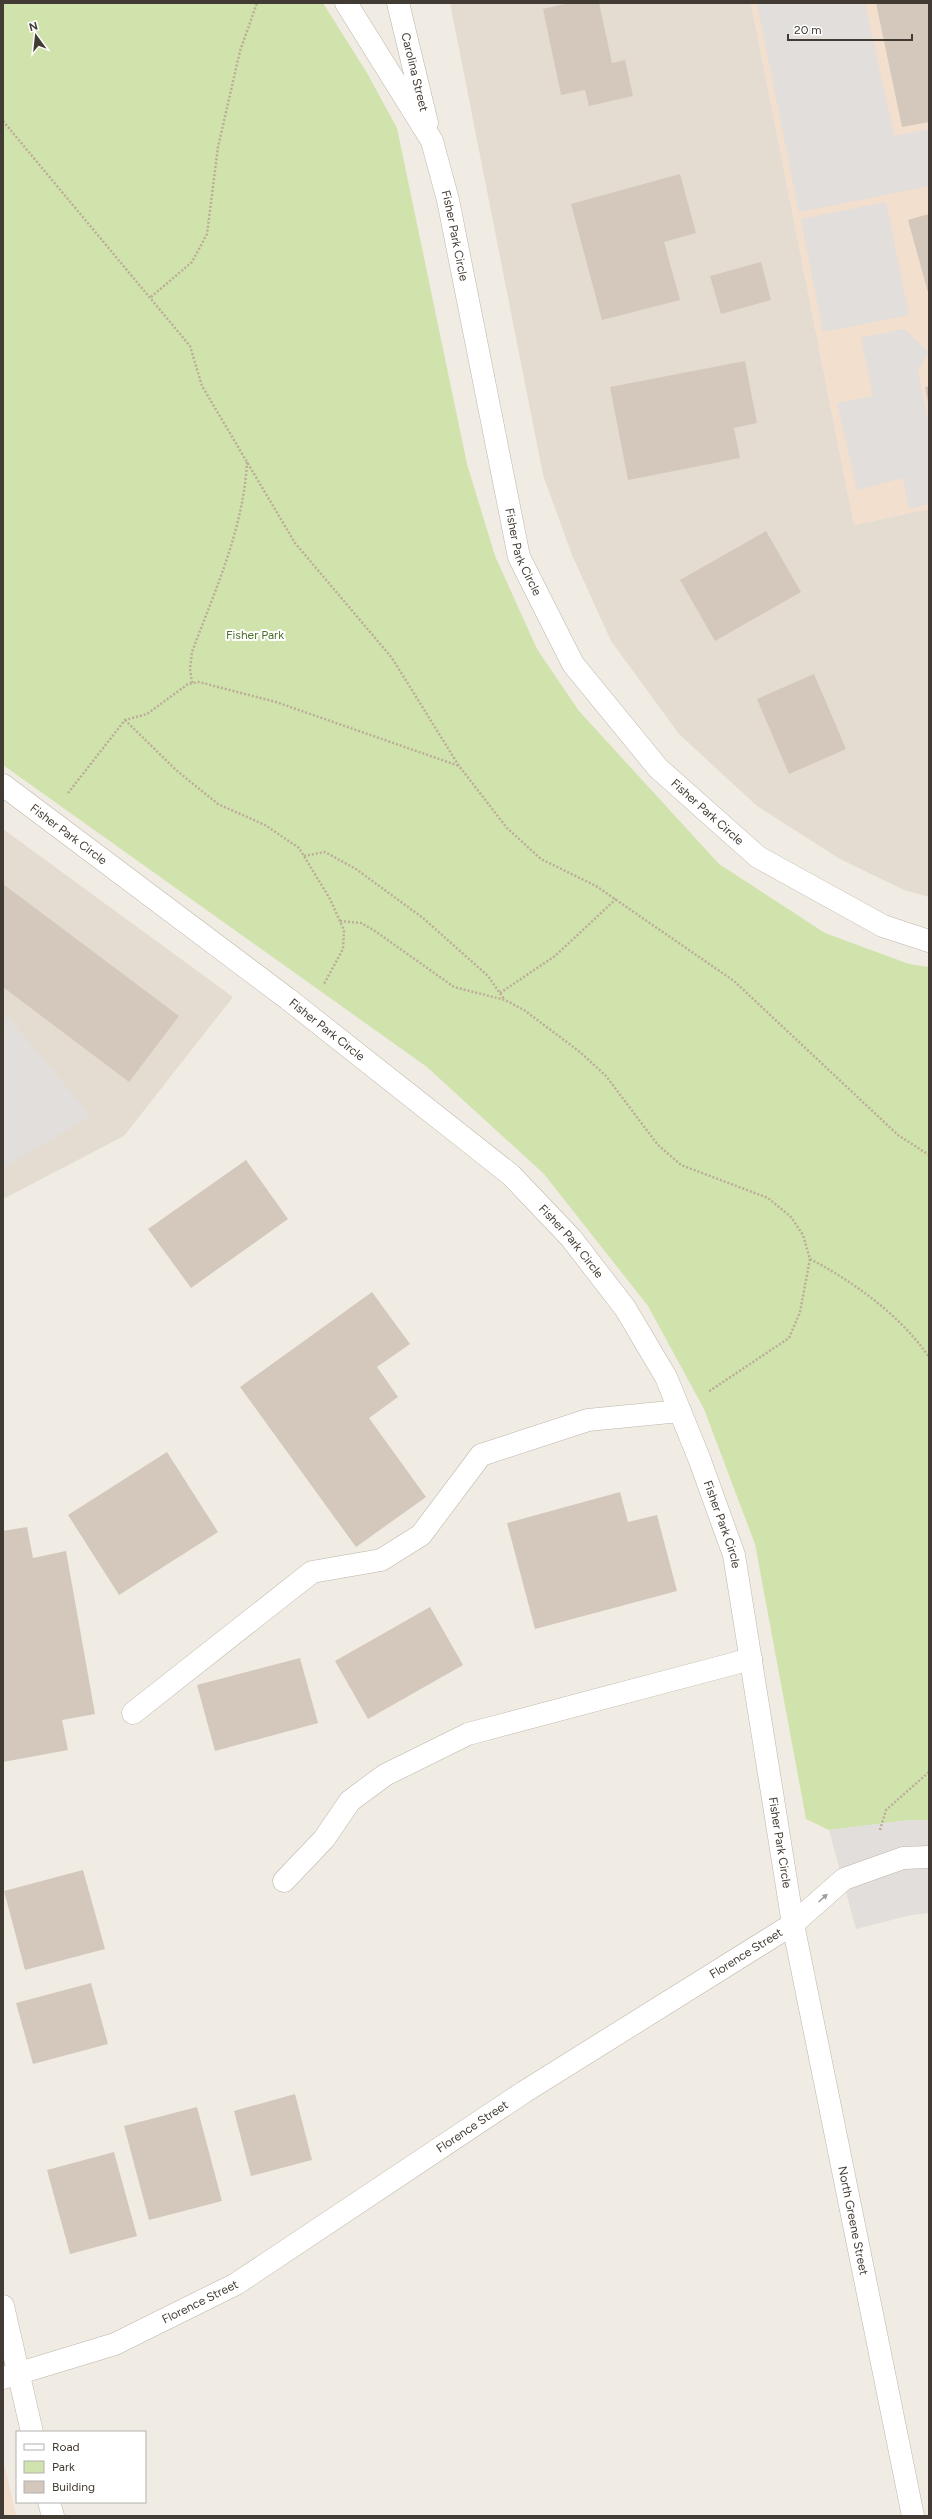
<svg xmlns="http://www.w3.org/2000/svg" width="932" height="2519" font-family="Figtree,sans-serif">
	<rect width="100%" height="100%" fill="#f0ebe3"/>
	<!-- residential -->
	<path fill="#e4dcd1" d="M 450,3 L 751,3 L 854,525 L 929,509 L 929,897 L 904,890 L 840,859 L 757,806 L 679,734 L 611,641 L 572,555 L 543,475 Z
		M 3,829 L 233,997 L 124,1136 L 3,1199 Z"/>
	<!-- commercial -->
	<path fill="#f2dfce" d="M 751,3 L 929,3 L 929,509 L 854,525 Z
		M 3,2459 L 16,2516 L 3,2516 Z"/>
	<!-- green -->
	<path fill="#d0e3ad" d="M 3,3 L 323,3 L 367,73 L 397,128 L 467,464 L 495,556 L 537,649 L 579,711 L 719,864 L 825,933 L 909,964 L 929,967 L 929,1820 L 911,1820 L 829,1830 L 806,1819 L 755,1544 L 704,1409 L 648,1306 L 544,1174 L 427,1067 L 3,765 Z"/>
	<!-- parking -->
	<path fill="#e1dedb" d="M 757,3 L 865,3 L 894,136 L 929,129 L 929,186 L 799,212 Z
		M 886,202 L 909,315 L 823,332 L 801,219 Z
		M 904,329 L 929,352 L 918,371 L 929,426 L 929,504 L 909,509 L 903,478 L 857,490 L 837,403 L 873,396 L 861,338 Z
		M 3,1011 L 91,1116 L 3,1168 Z
		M 911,1820 L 929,1820 L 929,1913 L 911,1915 L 856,1929 L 829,1830 Z"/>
	<!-- building -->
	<path fill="#d4c8bc" d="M 569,3 L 599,3 L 612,63 L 625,60 L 633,96 L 589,106 L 585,90 L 561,95 L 543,9 Z
		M 876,3 L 929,3 L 929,122 L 902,127 Z
		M 680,174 L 696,233 L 664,242 L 680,300 L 602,320 L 571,204 Z
		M 929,214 L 929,296 L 908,220 Z
		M 761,262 L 771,300 L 721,314 L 710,276 Z
		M 745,361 L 757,423 L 734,428 L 740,458 L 628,480 L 610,387 Z
		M 929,386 L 929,401 L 928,402 L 925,387 Z
		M 766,531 L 801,592 L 715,641 L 680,580 Z
		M 814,674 L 846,749 L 789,774 L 757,699 Z
		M 3,884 L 179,1016 L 129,1082 L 3,987 Z
		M 246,1160 L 288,1219 L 191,1288 L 148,1229 Z
		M 372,1292 L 410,1344 L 377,1367 L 398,1397 L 369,1418 L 426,1497 L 356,1547 L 240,1387 Z
		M 167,1452 L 218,1532 L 119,1595 L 68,1515 Z
		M 620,1492 L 628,1522 L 657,1515 L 677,1591 L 535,1629 L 507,1523 Z
		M 27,1527 L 33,1558 L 66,1551 L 95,1714 L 62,1720 L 68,1750 L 3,1762 L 3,1531 Z
		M 430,1607 L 463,1665 L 368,1719 L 335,1661 Z
		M 300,1658 L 318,1723 L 215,1751 L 197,1685 Z
		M 83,1870 L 105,1949 L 25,1970 L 4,1891 Z
		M 91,1983 L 108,2044 L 33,2064 L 16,2003 Z
		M 295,2094 L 312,2160 L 251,2176 L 234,2111 Z
		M 197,2107 L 222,2201 L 149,2220 L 124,2126 Z
		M 114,2152 L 137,2236 L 70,2254 L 47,2170 Z"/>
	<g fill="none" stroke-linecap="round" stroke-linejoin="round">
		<defs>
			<path id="service" d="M 133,1713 L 312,1572 L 381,1560 L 421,1535 L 481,1455 L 588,1420 L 680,1411
				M 284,1881 L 324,1839 L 350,1801 L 385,1775 L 468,1734 L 751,1659
				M 793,1924 L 844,1879 L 903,1858 L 929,1857"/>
			<g id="minor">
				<path id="s1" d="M 346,3 L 432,141 L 448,200 L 519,557 L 573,664 L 658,768 L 758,857 L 883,926 L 929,941"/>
				<path id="s2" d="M 398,3 L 427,123"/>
				<path id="s3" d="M 3,785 L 288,999 L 511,1175 L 571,1238 L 625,1308 L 666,1377 L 699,1458 L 734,1555 L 793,1924 L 913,2516"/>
				<path d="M 3,2306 L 32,2432"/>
				<path id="s4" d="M 3,2378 L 115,2344 L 236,2284 L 524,2092 L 793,1924"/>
				<path d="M 49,2502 L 53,2516"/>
			</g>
		</defs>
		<!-- service casing -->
		<use href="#service" stroke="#beb5a9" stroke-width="23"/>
		<!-- minor casing -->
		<use href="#minor" stroke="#beb5a9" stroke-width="23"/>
		<!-- path -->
		<path stroke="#bcac98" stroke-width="2.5" stroke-dasharray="2 2" stroke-linecap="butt" d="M 3,121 L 190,346 L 202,386 L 295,543 L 392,658 L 459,766 L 507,828 L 541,859 L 596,886 L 734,981 L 898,1135 L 929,1155
			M 151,297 L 192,262 L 207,234 L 218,147 L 240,51 L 257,3
			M 192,683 L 190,669 L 192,652 C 215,590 244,528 247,461
			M 125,720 L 176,770 L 218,804 L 265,825 L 299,848 L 330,899 L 344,930 L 343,949 L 324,984
			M 68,793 L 125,720 L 147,714 L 188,684 L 199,682 L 276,702 L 459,766
			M 304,856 L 325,852 L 356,869 L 423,918 L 488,976 L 504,999
			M 340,921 L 361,923 L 375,931 L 454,987 L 505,1000 L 524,1010 L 580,1052 L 606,1076 L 658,1145 L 681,1165 L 768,1198 L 791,1217 L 803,1235 L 810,1259 L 800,1312 L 789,1338 L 708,1392
			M 500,993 L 555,956 L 616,899
			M 810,1259 C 854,1282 900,1315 929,1357
			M 880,1830 L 886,1810 L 929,1772"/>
		<!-- service -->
		<use href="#service" stroke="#fff" stroke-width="22"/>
		<!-- minor -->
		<use href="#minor" stroke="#fff" stroke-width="22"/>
	</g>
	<!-- one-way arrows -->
	<defs><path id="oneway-solid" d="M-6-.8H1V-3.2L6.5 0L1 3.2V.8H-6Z"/></defs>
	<use fill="#a09d99" href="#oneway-solid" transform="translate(823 1898) rotate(-42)"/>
	<g text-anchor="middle" stroke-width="4" stroke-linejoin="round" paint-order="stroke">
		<!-- street labels -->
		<g font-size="12" fill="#423b33" stroke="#fff">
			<text dy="4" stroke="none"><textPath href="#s2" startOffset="71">Carolina Street</textPath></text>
			<text dy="4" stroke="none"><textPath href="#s1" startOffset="260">Fisher Park Circle</textPath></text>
			<text dy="4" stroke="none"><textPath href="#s1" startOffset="584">Fisher Park Circle</textPath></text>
			<text dy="4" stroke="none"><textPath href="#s1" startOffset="908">Fisher Park Circle</textPath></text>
			<text dy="4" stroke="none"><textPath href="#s3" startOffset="82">Fisher Park Circle</textPath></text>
			<text dy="4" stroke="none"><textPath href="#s3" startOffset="406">Fisher Park Circle</textPath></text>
			<text dy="4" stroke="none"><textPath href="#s3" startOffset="730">Fisher Park Circle</textPath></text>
			<text dy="4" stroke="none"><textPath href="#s3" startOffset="1054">Fisher Park Circle</textPath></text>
			<text dy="4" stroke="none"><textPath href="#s3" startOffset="1378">Fisher Park Circle</textPath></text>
			<text dy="4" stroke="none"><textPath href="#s4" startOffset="860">Florence Street</textPath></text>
			<text dy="4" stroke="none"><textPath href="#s4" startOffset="536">Florence Street</textPath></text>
			<text dy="4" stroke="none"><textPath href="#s3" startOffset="1763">North Greene Street</textPath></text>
			<text dy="4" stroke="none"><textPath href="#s4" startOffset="212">Florence Street</textPath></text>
		</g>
		<!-- park labels -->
		<g font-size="12" fill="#4b702a" stroke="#fff">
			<text x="255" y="639">Fisher Park</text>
		</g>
	</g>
	<!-- border -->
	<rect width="932" height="2519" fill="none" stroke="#423b33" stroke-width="8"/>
	<!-- legend -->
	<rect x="16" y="2431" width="130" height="72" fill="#ffffff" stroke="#b3b1ad"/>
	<rect x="24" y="2444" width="20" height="6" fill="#ffffff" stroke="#b3b1ad"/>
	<text x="52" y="2451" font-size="12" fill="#423b33">Road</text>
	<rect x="24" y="2461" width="20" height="12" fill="#d0e3ad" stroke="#b3b1ad"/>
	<text x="52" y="2471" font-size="12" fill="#423b33">Park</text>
	<rect x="24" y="2481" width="20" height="12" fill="#d4c8bc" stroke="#b3b1ad"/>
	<text x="52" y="2491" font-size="12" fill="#423b33">Building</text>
	<!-- north arrow -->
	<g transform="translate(36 36) rotate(345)" stroke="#ffffff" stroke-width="3" paint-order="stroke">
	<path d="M0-3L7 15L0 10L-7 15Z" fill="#423b33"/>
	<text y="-6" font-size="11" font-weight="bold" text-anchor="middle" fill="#423b33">N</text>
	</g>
	<!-- scale -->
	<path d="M788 34v6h124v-6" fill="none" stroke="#423b33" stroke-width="2"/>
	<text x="794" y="34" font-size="12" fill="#423b33" stroke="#ffffff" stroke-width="3" paint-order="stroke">20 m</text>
</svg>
